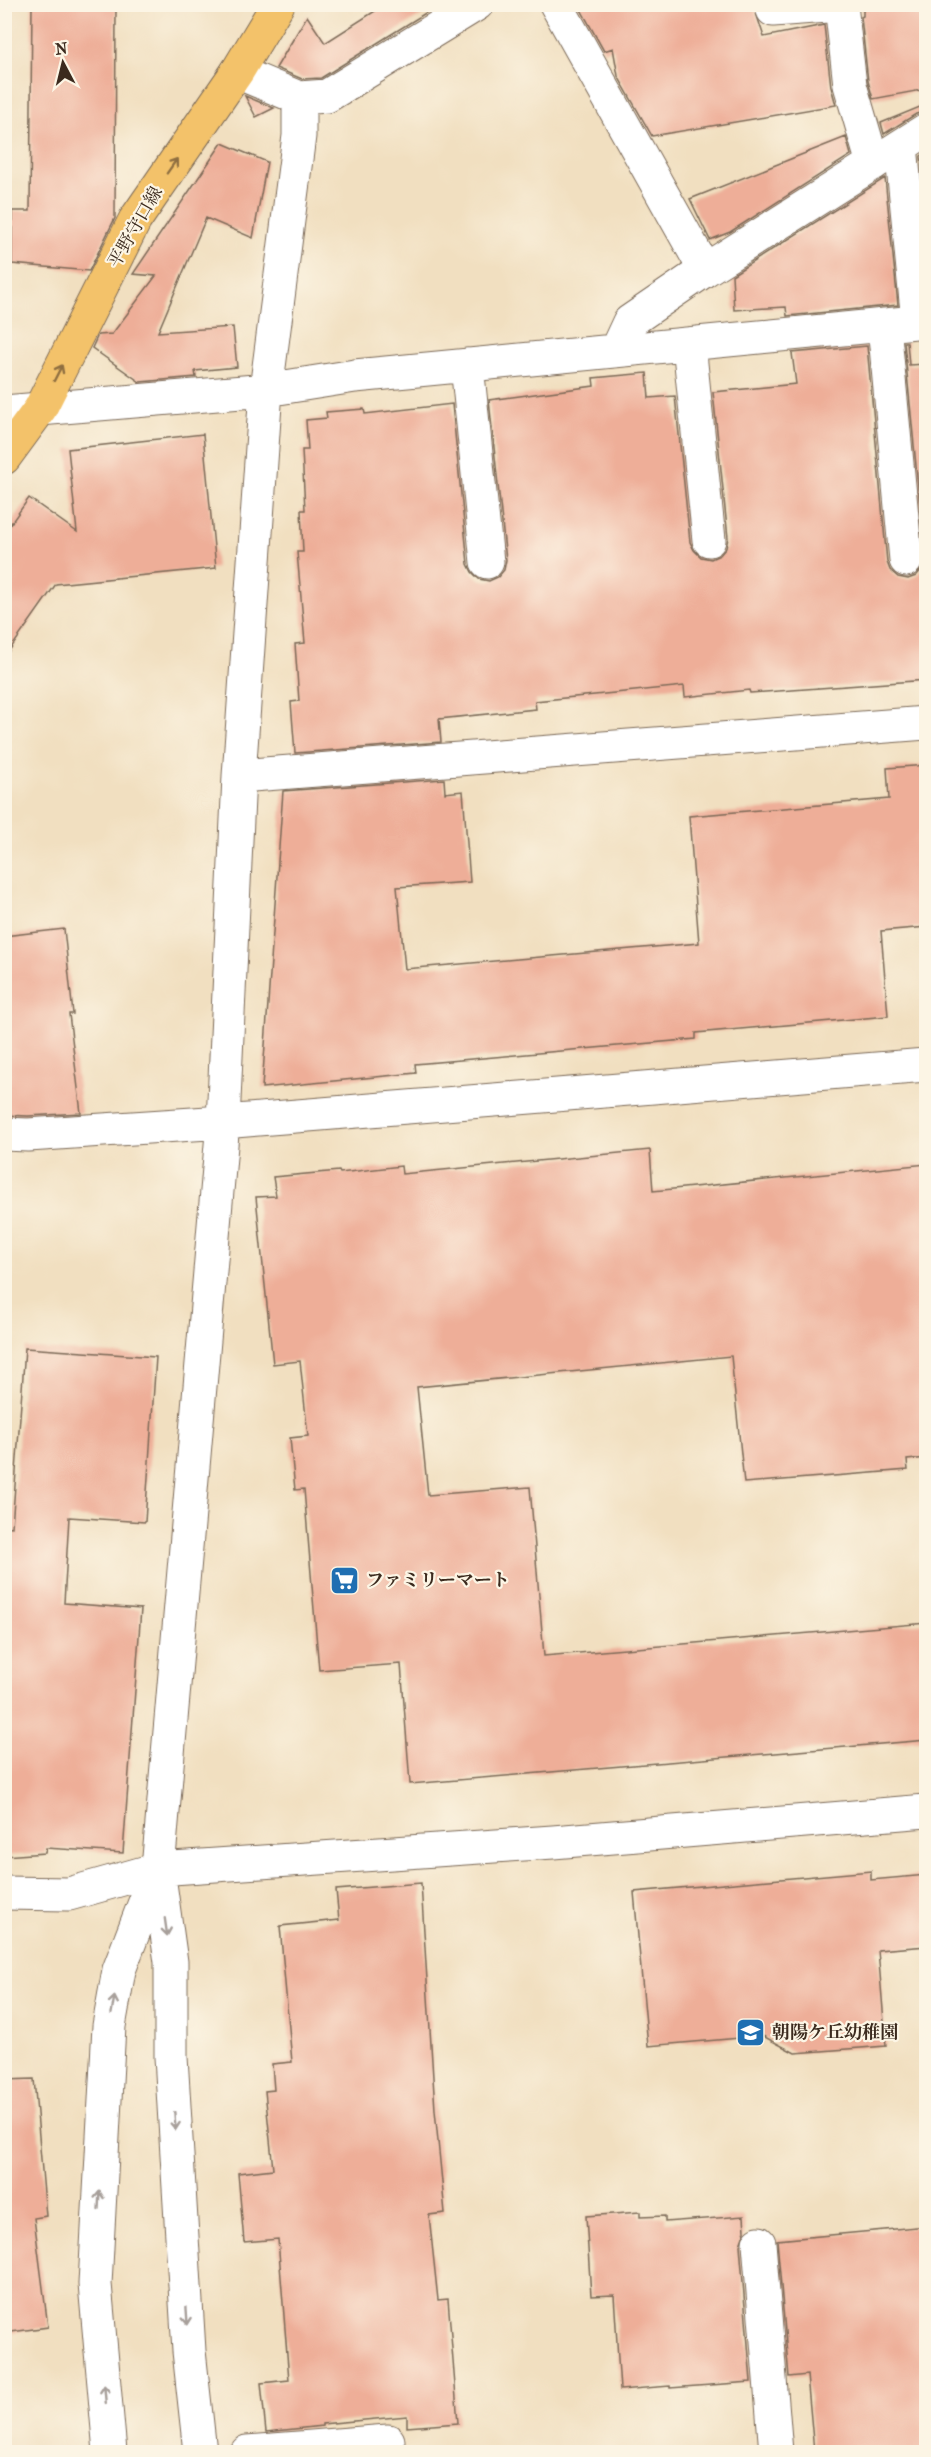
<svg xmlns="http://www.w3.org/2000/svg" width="931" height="2457" font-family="'IM FELL French Canon','Noto Serif JP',serif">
	<rect width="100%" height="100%" fill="#fcf5e5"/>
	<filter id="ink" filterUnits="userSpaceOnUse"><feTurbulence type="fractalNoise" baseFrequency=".0167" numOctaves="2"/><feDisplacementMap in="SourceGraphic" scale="12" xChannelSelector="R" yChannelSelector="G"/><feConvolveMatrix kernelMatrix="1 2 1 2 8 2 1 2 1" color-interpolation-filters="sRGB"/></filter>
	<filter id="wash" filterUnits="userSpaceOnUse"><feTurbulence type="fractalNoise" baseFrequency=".008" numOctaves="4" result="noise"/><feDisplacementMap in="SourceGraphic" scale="24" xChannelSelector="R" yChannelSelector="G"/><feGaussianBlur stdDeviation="1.35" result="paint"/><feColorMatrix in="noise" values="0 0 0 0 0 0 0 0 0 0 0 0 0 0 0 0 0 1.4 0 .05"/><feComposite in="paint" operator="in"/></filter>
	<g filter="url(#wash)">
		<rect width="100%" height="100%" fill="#f1dfc0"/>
		<g id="blocks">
			<!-- building -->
			<path fill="#eeae98" d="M 32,4 L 116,4 L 115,218 L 89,271 L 12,264 L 12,211 L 30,211 Z
				M 386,4 L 440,4 L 321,78 L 302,79 L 276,68 L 307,16 L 325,43 Z
				M 578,4 L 753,4 L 764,37 L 824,25 L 831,87 L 836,105 L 652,136 L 618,76 L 613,48 L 604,51 Z
				M 863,4 L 904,4 L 904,10 L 927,8 L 927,89 L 873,99 L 868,81 L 861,17 L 863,16 Z
				M 245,96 L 274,108 L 256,117 Z
				M 927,104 L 927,111 L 916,114 L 884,134 L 881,123 Z
				M 846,137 L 851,155 L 730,232 L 710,240 L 690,199 Z
				M 222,143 L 267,162 L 253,238 L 206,218 L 158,332 L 233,327 L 237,367 L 195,371 L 196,377 L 140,382 L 92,348 L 98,335 L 112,334 L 156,276 L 133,274 Z
				M 927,152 L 927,215 L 921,156 Z
				M 885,178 L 898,305 L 787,316 L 786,307 L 734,310 L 732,275 Z
				M 904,342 L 907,342 L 909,365 L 927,364 L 927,680 L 750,693 L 749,690 L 685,697 L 684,686 L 535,701 L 536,709 L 439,719 L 441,742 L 295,753 L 291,702 L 299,701 L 295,644 L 305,643 L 297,552 L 303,552 L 301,510 L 305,510 L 302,450 L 308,450 L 306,420 L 327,418 L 326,412 L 364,409 L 365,414 L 452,404 L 468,564 L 472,572 L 479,579 L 489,581 L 498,577 L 504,570 L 506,560 L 489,400 L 594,386 L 593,378 L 647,373 L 649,398 L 675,396 L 690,542 L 694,550 L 701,557 L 711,559 L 720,555 L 726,548 L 728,538 L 713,392 L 796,384 L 792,353 L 867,346 L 887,562 L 890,570 L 898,577 L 908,579 L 916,576 L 923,568 L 925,558 Z
				M 203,434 L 216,568 L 56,584 L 4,658 L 4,533 L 29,498 L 77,532 L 68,449 Z
				M 927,765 L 927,927 L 881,931 L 888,1016 L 696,1033 L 696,1039 L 415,1064 L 416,1073 L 262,1088 L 283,791 L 444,779 L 445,793 L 463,791 L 470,882 L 397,887 L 405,969 L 699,943 L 689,816 L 889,799 L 887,768 Z
				M 64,929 L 73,1014 L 69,1014 L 81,1113 L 28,1116 L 4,1115 L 4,936 Z
				M 650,1150 L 653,1191 L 927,1164 L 927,1458 L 907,1460 L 908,1470 L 744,1483 L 731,1356 L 417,1387 L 428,1495 L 530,1487 L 544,1656 L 927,1623 L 927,1740 L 410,1784 L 401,1664 L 319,1670 L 304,1489 L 295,1490 L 290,1438 L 308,1436 L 300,1361 L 273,1364 L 256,1197 L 276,1196 L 273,1177 L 339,1171 L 340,1173 L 401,1166 L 402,1174 Z
				M 25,1348 L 156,1357 L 145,1522 L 69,1517 L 64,1603 L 141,1609 L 123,1853 L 46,1848 L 45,1853 L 4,1856 L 4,1526 L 12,1527 Z
				M 871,1871 L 871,1880 L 927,1875 L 927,1946 L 878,1950 L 886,2046 L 795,2053 L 763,2036 L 648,2046 L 634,1892 Z
				M 421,1883 L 435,2110 L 445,2213 L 429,2215 L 438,2300 L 448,2299 L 458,2423 L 407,2427 L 407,2416 L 322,2424 L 322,2426 L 266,2432 L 261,2383 L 289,2380 L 278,2239 L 244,2242 L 238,2173 L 273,2169 L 265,2091 L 274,2090 L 272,2064 L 292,2062 L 280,1926 L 339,1920 L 336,1890 Z
				M 34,2079 L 46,2216 L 34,2218 L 48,2327 L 4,2333 L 4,2080 Z
				M 640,2212 L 640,2217 L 665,2216 L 665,2222 L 744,2216 L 745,2231 L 740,2245 L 751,2382 L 670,2388 L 670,2386 L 620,2390 L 614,2295 L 591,2296 L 586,2216 Z
				M 927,2226 L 927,2452 L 814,2452 L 807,2375 L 789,2377 L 777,2240 Z"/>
		</g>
	</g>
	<g filter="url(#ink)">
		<use href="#blocks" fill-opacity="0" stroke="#7b6957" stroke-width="1.5"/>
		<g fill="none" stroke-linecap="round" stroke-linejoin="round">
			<defs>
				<path id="minor" d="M 556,4 L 705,270
					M 771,4 L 773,10 L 841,5 L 850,85 L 873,164
					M 237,72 L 299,98 L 327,96 L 477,4
					M 901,146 L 918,322
					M 884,325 L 906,560
					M 689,344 L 709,540
					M 616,350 L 629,322 L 705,270 L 926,130
					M 467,365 L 487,562
					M 4,412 L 266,390 L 355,376 L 926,321
					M 239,776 L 926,723
					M 4,1134 L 28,1135 L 223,1122 L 926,1065
					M 4,1893 L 69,1894 L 158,1869 L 553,1842 L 926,1811
					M 759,2243 L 776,2452
					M 110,2452 L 95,2284 L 109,2026 L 119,1970 L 157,1871
					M 200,2452 L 189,2351 L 171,2057 L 171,1962 L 158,1869 L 223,1122 L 239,776 L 266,390 L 299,136 L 299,98
					M 247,2452 L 388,2441"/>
				<path id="major" d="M 4,458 L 40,409 L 135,220 L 237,72 L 278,4"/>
			</defs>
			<!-- minor casing -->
			<use href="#minor" stroke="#7b6957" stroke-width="35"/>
			<!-- major casing -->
			<use href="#major" stroke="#7b6957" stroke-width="35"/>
			<!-- minor -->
			<use href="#minor" stroke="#fff" stroke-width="33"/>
			<!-- major -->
			<use href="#major" stroke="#f3c26a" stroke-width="33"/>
		</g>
		<!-- one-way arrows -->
		<defs><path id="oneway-shaft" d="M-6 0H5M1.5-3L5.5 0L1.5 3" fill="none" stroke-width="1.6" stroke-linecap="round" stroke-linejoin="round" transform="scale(1.5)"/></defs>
		<g stroke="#8e6e40">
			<use href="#oneway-shaft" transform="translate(172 166) rotate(-55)"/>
			<use href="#oneway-shaft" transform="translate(58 373) rotate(-63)"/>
		</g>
		<g stroke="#a79f9a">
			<use href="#oneway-shaft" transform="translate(166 1927) rotate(82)"/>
			<use href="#oneway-shaft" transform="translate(113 2005) rotate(-80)"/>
			<use href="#oneway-shaft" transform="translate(175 2121) rotate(86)"/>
			<use href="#oneway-shaft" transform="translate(99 2200) rotate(-87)"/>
			<use href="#oneway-shaft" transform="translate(187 2316) rotate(86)"/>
			<use href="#oneway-shaft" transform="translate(105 2394) rotate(-95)"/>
		</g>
	</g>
	<!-- icons -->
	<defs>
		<symbol id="supermarket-square" viewBox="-11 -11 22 22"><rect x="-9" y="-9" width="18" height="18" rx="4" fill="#1f6fb2" stroke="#fcf5e5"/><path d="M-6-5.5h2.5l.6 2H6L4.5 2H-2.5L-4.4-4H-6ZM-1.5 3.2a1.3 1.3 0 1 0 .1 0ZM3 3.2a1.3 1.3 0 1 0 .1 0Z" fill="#fff"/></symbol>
		<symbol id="school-square" viewBox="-11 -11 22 22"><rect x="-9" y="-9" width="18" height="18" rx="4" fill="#1f6fb2" stroke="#fcf5e5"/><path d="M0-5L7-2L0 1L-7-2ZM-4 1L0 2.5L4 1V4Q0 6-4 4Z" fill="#fff"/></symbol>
	</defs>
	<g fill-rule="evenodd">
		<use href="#supermarket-square" x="328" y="1564" width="33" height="33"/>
		<use href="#school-square" x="734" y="2016" width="33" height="33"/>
	</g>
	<g text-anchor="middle" stroke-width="4.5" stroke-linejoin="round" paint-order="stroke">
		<!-- street labels -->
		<g font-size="18" fill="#3b2a1e" stroke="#fcf5e5">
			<text transform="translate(135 227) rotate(-60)" y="6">平野守口線</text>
		</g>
		<!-- poi labels -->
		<g font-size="18" font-weight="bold" fill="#3b2a1e" stroke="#fcf5e5" text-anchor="start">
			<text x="366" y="1586">ファミリーマート</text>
			<text x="772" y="2038">朝陽ケ丘幼稚園</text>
		</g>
	</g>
	<!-- margin -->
	<rect width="931" height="2457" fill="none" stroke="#fcf5e5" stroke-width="24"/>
	<!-- north arrow -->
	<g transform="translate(63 63) rotate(353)" stroke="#fcf5e5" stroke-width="4.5" paint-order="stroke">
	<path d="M0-4.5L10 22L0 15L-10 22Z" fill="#3b2a1e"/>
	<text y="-9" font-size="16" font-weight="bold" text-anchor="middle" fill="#3b2a1e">N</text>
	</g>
</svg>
